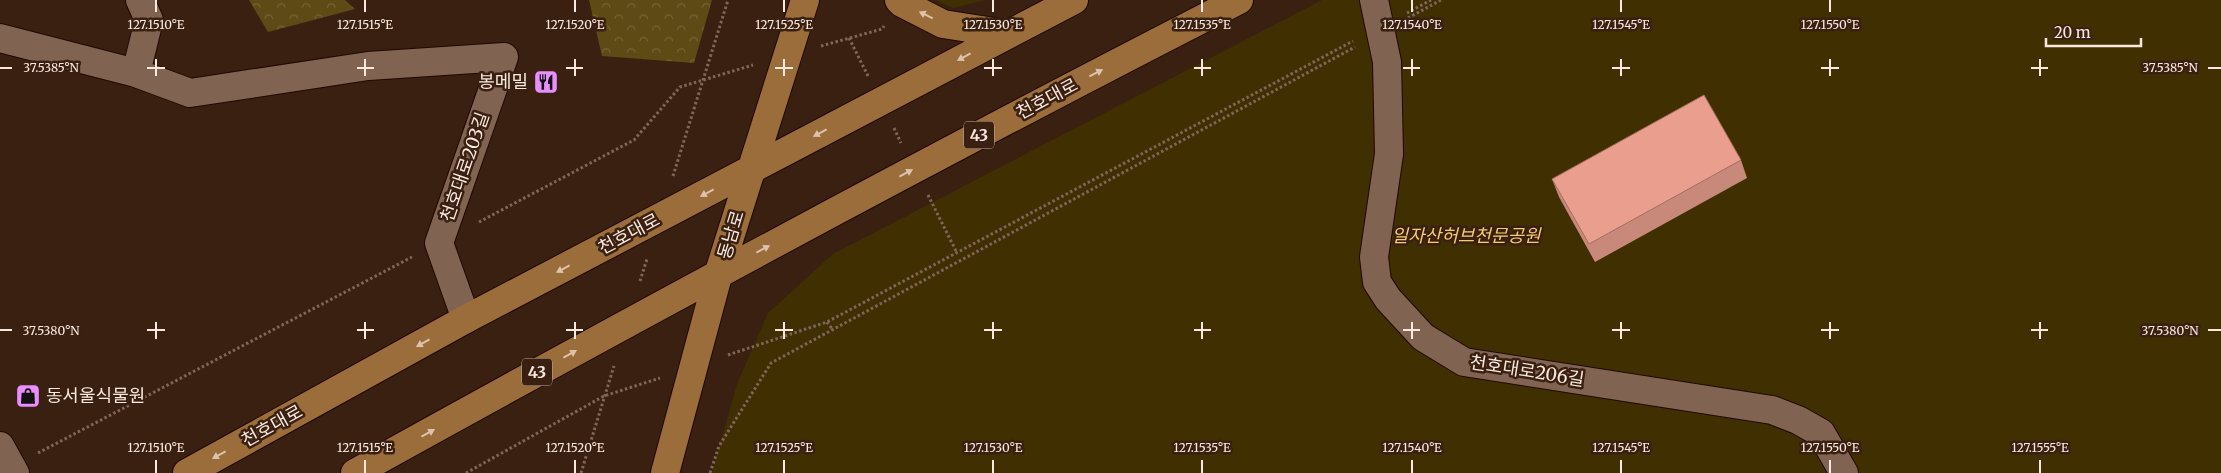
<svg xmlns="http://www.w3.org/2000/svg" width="2221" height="473" font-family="Merriweather,'Noto Sans KR',serif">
	<defs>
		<pattern id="forest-crowns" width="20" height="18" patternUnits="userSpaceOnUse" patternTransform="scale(1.25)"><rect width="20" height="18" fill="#5e4a15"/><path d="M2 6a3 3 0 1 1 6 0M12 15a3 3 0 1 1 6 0" fill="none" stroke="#766437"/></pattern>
	</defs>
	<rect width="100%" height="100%" fill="#3a2011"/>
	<!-- forest -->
	<path fill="url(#forest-crowns)" d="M 249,0 L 345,0 L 355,9 L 268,32 Z
		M 589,0 L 712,0 L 694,63 L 602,56 Z"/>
	<!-- park -->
	<path fill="#402f01" d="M 935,0 L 985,0 L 953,8 Z
		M 1322,0 L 2221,0 L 2221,473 L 712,473 L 737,384 L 768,313 L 833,254 Z"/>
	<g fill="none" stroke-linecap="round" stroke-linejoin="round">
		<defs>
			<path id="minor" d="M 1374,0 L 1387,62 L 1389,154 L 1374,257 L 1377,282 L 1388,299 L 1423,337 L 1464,362 L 1772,410 L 1798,420 L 1821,433 L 1844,473
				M 0,38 L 136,73 L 190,93 L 368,66 L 504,57 L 439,243 L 466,319
				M 136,73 L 149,20 L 140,0
				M 0,446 L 15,473"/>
			<path id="major" d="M 899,0 L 902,3 L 943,24 L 1007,34
				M 187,473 L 466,319 L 1074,0
				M 355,473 C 647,311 942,152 1239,0
				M 665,473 L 719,272 L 805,0"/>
		</defs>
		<!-- minor casing -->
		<use href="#minor" stroke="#200900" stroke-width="30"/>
		<!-- major casing -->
		<use href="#major" stroke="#200900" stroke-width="30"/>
		<!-- path -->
		<path stroke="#7e675a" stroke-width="3" stroke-dasharray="2.5 2.5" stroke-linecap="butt" d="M 1407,13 L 1431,0
			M 1408,18 L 1441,0
			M 849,38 L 868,76
			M 821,46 L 882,29 L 884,26
			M 894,128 L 901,143
			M 673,176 L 728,0
			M 928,195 L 957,253
			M 479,222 L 634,140 L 680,87 L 753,65
			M 640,281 L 647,259
			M 827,322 L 833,330
			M 728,355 L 827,322 L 1353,41
			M 38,453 L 412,257
			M 466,473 L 604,396 L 660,378
			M 581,473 L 614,366
			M 710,473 L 719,446 L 771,363 L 1355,47"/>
		<!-- minor -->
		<use href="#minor" stroke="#816352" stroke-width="28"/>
		<!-- major -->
		<use href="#major" stroke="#9a6d3a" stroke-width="28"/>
	</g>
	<!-- wall -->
	<path fill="#c8887a" d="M 1741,160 L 1747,178 L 1595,262 L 1559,197 L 1552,179 Z"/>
	<!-- building -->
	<path fill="#e99e8e" stroke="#a36f63" d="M 1704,95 L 1741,160 L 1589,244 L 1552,179 Z"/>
	<!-- one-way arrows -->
	<defs><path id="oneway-solid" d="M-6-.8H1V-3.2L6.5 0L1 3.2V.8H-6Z" transform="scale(1.25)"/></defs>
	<g fill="#ddc3ad">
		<use href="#oneway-solid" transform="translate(926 15) rotate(-154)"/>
		<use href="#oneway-solid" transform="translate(964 57) rotate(152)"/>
		<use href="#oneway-solid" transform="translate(1096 73) rotate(-27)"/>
		<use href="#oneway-solid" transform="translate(820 133) rotate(152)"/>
		<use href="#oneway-solid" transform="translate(906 173) rotate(-28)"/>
		<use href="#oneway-solid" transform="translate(707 193) rotate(152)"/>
		<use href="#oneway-solid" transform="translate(763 249) rotate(-28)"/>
		<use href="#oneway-solid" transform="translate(563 269) rotate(152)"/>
		<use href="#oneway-solid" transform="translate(423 343) rotate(151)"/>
		<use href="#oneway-solid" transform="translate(570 354) rotate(-29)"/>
		<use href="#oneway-solid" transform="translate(428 433) rotate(-29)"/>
		<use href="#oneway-solid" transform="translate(219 455) rotate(151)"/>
	</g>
	<!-- ticks -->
	<path fill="none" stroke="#fae8de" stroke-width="2" d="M 156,0 L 156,12M 365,0 L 365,12M 575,0 L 575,12M 784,0 L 784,12M 993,0 L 993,12M 1202,0 L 1202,12M 1412,0 L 1412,12M 1621,0 L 1621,12M 1830,0 L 1830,12M 156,59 L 156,76M 365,59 L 365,76M 575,59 L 575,76M 784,59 L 784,76M 993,59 L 993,76M 1202,59 L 1202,76M 1412,59 L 1412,76M 1621,59 L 1621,76M 1830,59 L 1830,76M 2040,59 L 2040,76M 0,68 L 12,68M 147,68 L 165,68M 357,68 L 374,68M 566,68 L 583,68M 775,68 L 793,68M 984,68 L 1002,68M 1194,68 L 1211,68M 1403,68 L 1420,68M 1612,68 L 1630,68M 1821,68 L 1839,68M 2031,68 L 2048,68M 2208,68 L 2221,68M 156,322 L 156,339M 365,322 L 365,339M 575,322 L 575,339M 784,322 L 784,339M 993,322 L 993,339M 1202,322 L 1202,339M 1412,322 L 1412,339M 1621,322 L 1621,339M 1830,322 L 1830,339M 2040,322 L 2040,339M 0,330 L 12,330M 147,330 L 165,330M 357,330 L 374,330M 566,330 L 583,330M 775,330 L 793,330M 984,330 L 1002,330M 1194,330 L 1211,330M 1403,330 L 1420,330M 1612,330 L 1630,330M 1821,330 L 1839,330M 2031,330 L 2048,330M 2208,330 L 2221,330M 156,460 L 156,473M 365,460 L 365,473M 575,460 L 575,473M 784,460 L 784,473M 993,460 L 993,473M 1202,460 L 1202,473M 1412,460 L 1412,473M 1621,460 L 1621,473M 1830,460 L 1830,473M 2040,460 L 2040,473"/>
	<!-- icons -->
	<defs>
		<symbol id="restaurant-square" viewBox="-11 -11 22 22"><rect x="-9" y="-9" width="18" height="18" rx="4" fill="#e88eff" stroke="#3a2011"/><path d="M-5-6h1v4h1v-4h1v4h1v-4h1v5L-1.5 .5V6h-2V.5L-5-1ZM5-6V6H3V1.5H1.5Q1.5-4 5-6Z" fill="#111"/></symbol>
		<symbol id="shop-square" viewBox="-11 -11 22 22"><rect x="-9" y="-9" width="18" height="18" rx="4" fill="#e88eff" stroke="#3a2011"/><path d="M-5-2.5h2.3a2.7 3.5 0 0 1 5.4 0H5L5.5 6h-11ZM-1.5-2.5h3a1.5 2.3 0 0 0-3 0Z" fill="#111"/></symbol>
	</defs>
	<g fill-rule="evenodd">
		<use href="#restaurant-square" x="532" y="68" width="28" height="28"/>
		<use href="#shop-square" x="14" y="382" width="28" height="28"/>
	</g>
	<g text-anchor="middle" stroke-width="5" stroke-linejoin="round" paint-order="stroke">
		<!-- shield labels -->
		<g fill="#3a2011" stroke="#c0aca0" stroke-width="1">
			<rect x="964" y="121.5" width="30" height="27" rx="4"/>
			<rect x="522" y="358.5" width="30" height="27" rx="4"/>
		</g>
		<g font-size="16" font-weight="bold" fill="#fae8de">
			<text x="979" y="141">43</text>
			<text x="537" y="378">43</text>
		</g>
		<!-- poi labels -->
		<g font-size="18" fill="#fae8de" stroke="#3a2011" text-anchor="end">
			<text x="528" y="88">봉메밀</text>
			<text x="46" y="402" text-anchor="start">동서울식물원</text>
		</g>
		<!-- street labels -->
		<g font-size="18" fill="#fae8de" stroke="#3a2011">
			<text transform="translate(1047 99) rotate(-28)" y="6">천호대로</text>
			<text transform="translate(465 167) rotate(-71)" y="6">천호대로203길</text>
			<text transform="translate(629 234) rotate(-28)" y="6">천호대로</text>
			<text transform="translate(731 235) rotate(-73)" y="6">동남로</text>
			<text transform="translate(1527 371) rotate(9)" y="6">천호대로206길</text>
			<text transform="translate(272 426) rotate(-29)" y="6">천호대로</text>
		</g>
		<!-- park labels -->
		<g font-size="18" font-style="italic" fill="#f4cd6d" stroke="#3a2011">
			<text x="1466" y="242">일자산허브천문공원</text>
		</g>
	</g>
	<g font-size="12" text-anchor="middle" fill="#fae8de" stroke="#3a2011" stroke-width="5" stroke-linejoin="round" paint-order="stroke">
		<text x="156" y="29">127.1510°E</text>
		<text x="365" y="29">127.1515°E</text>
		<text x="575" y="29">127.1520°E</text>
		<text x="784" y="29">127.1525°E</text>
		<text x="993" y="29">127.1530°E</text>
		<text x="1202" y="29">127.1535°E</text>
		<text x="1412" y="29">127.1540°E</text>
		<text x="1621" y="29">127.1545°E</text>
		<text x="1830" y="29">127.1550°E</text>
		<text x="51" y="72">37.5385°N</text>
		<text x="2170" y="72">37.5385°N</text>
		<text x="51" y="335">37.5380°N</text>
		<text x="2170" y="335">37.5380°N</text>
		<text x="156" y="452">127.1510°E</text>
		<text x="365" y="452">127.1515°E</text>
		<text x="575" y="452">127.1520°E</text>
		<text x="784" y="452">127.1525°E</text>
		<text x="993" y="452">127.1530°E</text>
		<text x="1202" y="452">127.1535°E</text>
		<text x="1412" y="452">127.1540°E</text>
		<text x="1621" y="452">127.1545°E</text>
		<text x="1830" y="452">127.1550°E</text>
		<text x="2040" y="452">127.1555°E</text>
	</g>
	<!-- scale -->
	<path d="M2046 38v8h95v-8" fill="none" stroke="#fae8de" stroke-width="2.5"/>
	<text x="2054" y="38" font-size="15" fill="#fae8de" stroke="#3a2011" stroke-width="4" paint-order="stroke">20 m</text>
</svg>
